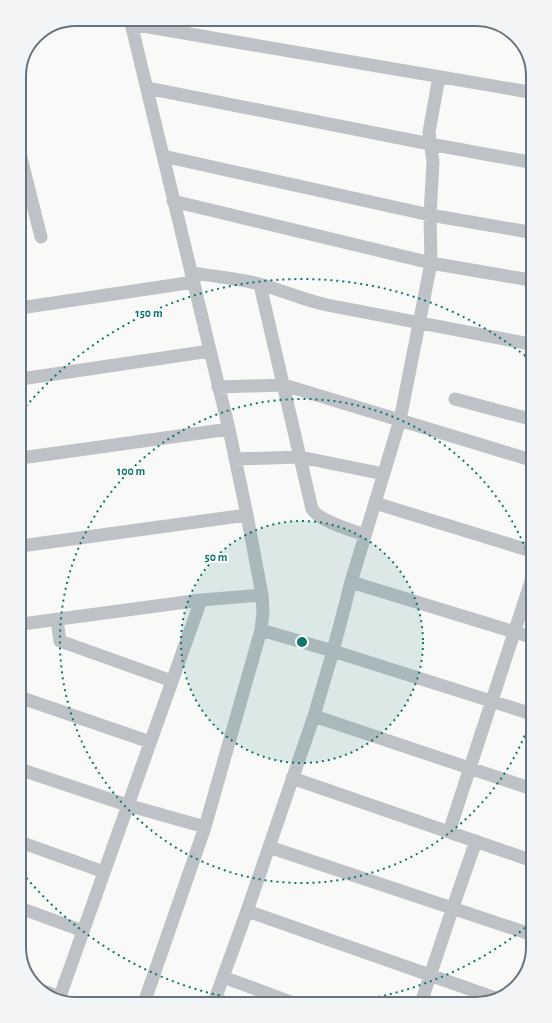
<svg xmlns="http://www.w3.org/2000/svg" width="552" height="1023" font-family="'Alegreya Sans',sans-serif">
	<rect width="100%" height="100%" fill="#f9f9f7"/>
	<g fill="none" stroke-linecap="round" stroke-linejoin="round">
		<!-- minor -->
		<path stroke="#bec2c6" stroke-width="13" d="M 130,19 L 229,429 L 247,515 L 262,595 L 263,612 L 261,630 L 205,827 L 144,1003
			M 131,24 L 529,92
			M 147,88 L 430,144 L 529,162
			M 19,150 L 41,237
			M 163,156 L 430,215 L 529,232
			M 173,201 L 431,263 L 530,280
			M 191,273 C 214,276 236,278 259,284 C 282,290 303,300 327,305 L 530,344
			M 260,285 L 312,509 C 319,521 351,530 365,535
			M 20,308 L 194,282
			M 21,379 L 210,351
			M 218,387 L 284,385 L 531,460
			M 455,399 L 530,419
			M 21,458 L 229,429
			M 235,459 L 300,457 L 384,474
			M 375,503 L 531,551
			M 21,546 L 247,515
			M 351,582 L 531,637
			M 57,620 L 60,641 L 172,681
			M 22,624 L 201,600 L 262,595
			M 261,630 L 333,651 L 532,714
			M 22,698 L 150,742
			M 314,716 L 532,789
			M 22,770 L 127,805 L 205,827
			M 292,778 L 533,861
			M 449,832 L 531,581
			M 23,843 L 104,872
			M 269,847 L 533,935
			M 23,909 L 83,931
			M 247,911 L 498,999
			M 223,977 L 291,1002
			M 41,990 L 60,997
			M 59,999 L 201,600
			M 422,1000 L 453,907 L 476,841
			M 214,1002 L 247,911 L 314,716 L 333,651 L 351,582 L 400,420 L 431,263 L 430,215 L 433,162 L 429,132 L 439,77"/>
	</g>
	<!-- distance rings -->
	<circle cx="302" cy="642" r="121" fill="#0f766e" fill-opacity=".12"/>
	<g fill="none" stroke="#0f766e" stroke-width="2" stroke-dasharray="2 4">
		<circle cx="302" cy="642" r="121"/>
		<path d="M531 719A242 242 0 1 1 531 563"/>
		<path d="M530 924A363 363 0 0 1 356 1001M255 1002A363 363 0 0 1 24 875M22 411A363 363 0 0 1 528 358"/>
	</g>
	<!-- crop -->
	<path d="M0 0H552V1023H0ZM76 26H476A50 50 0 0 1 526 76V947A50 50 0 0 1 476 997H76A50 50 0 0 1 26 947V76A50 50 0 0 1 76 26Z" fill="#f3f4f5" fill-rule="evenodd"/>
	<path fill="none" stroke="#66747f" stroke-width="2" d="M76 26H476A50 50 0 0 1 526 76V947A50 50 0 0 1 476 997H76A50 50 0 0 1 26 947V76A50 50 0 0 1 76 26Z"/>
	<circle cx="302" cy="642" r="6" fill="#0f766e" stroke="#fff" stroke-width="2"/>
	<g font-size="12" text-anchor="middle" font-weight="bold" fill="#0f766e" stroke="#fff" stroke-width="4" stroke-linejoin="round" paint-order="stroke">
		<text x="149" y="317">150 m</text>
		<text x="131" y="475">100 m</text>
		<text x="216" y="561">50 m</text>
	</g>
</svg>
